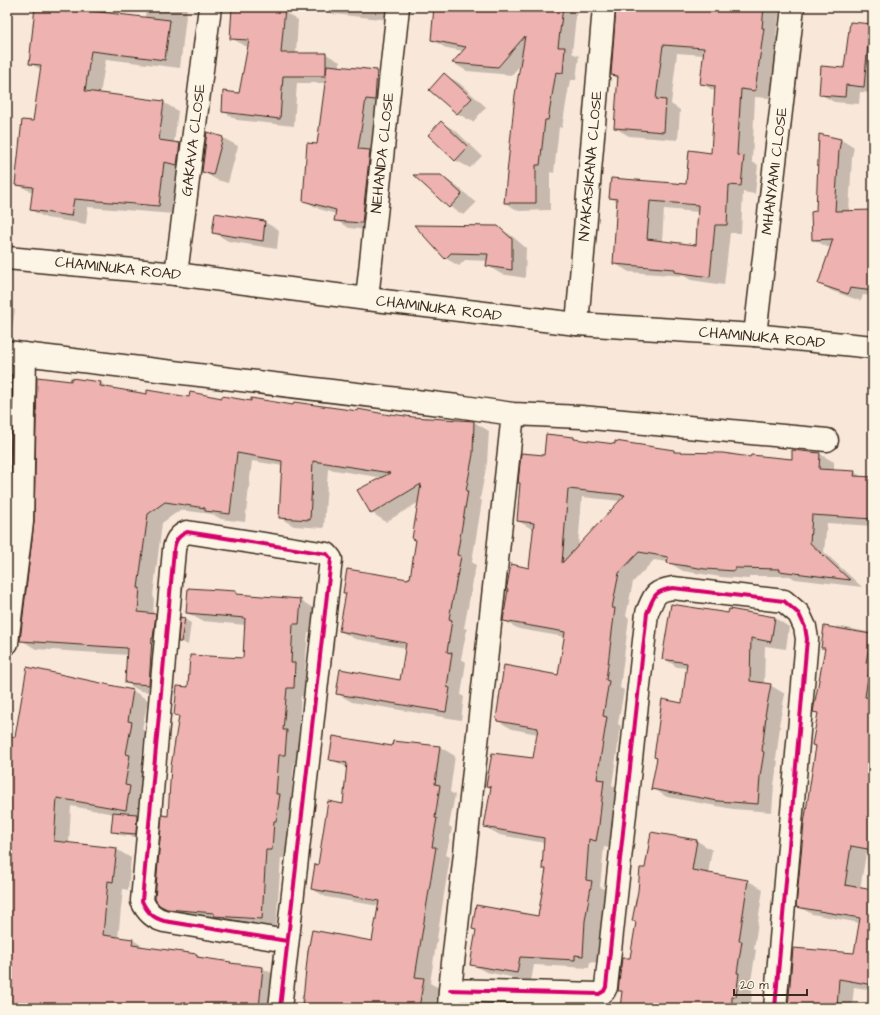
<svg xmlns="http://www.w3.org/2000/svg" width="880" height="1015" font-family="'Architects Daughter',sans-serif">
	<rect width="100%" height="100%" fill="#f9e8da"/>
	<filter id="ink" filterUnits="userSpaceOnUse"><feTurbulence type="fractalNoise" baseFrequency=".025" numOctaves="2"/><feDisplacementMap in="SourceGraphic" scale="8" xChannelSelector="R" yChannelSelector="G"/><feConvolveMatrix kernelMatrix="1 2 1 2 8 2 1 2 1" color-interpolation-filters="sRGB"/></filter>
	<g filter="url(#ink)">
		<!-- shadow -->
		<path fill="#0003" fill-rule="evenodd" d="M 36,7 L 107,7 L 106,13 L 145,18 L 146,7 L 187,7 L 180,68 L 106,59 L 100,94 L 163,102 L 178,111 L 174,143 L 180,144 L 194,153 L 173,214 L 88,207 L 86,224 L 46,218 L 31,210 L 34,193 L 16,184 L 34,122 L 42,70 L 31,64 Z
			M 320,7 L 402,7 L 399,21 L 333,14 Z
			M 435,7 L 577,7 L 572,53 L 579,56 L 576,80 L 570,80 L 562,128 L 559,127 L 554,173 L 550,172 L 550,210 L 519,211 L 505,203 L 521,64 L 512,75 L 467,71 L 453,63 L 464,51 L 446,48 L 432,40 Z
			M 619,7 L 780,7 L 776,36 L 779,38 L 770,98 L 755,97 L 752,162 L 758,165 L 755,194 L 743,192 L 741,233 L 730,233 L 724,285 L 691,280 L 684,276 L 629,272 L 614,263 L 618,202 L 611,198 L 687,185 L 712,154 L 716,92 L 701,83 L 704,55 L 677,53 L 671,104 L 680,110 L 678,140 L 629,136 L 615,128 L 618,79 L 612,75 ZM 664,209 L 698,212 L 697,246 L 662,242 Z
			M 284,12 L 298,20 L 296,54 L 326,54 L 340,62 L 340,67 L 377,71 L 391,79 L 376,231 L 349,228 L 335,220 L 336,214 L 319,209 L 304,200 L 318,146 L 326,83 L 297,83 L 294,126 L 237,120 L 223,111 L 240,94 L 248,46 L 245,46 L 231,38 Z
			M 873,25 L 873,93 L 860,92 L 859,104 L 834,102 L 820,94 L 845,69 Z
			M 444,74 L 459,83 L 486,107 L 473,122 L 458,114 L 431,90 Z
			M 442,123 L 456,131 L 482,156 L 470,168 L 455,160 Z
			M 208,133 L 223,138 L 238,146 L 228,183 L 217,180 L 203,172 Z
			M 841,140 L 854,147 L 852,157 L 849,212 L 873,259 L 873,296 L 863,295 L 861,301 L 832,291 L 819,283 L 831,247 L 827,247 L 813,239 L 817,212 Z
			M 441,176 L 456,185 L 476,203 L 464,215 L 450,207 Z
			M 264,222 L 279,230 L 277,249 L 228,241 L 213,232 Z
			M 416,226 L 498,227 L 512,236 L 526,248 L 525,278 L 501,274 L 488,266 L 488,261 L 465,260 L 459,266 L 445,258 Z
			M 7,306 L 15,310 L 12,329 L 7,328 Z
			M 7,372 L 25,381 L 10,501 L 7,500 Z
			M 72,382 L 101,383 L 111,389 L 147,395 L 190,398 L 223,399 L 391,416 L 474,422 L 489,431 L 487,463 L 480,499 L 482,501 L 472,562 L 476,565 L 464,628 L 467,629 L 461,659 L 466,662 L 461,695 L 464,697 L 461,720 L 352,702 L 338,694 L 401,681 L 406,648 L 355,639 L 340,631 L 347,594 L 344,592 L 410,579 L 417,541 L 413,538 L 419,502 L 386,522 L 372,513 L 384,478 L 328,469 L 324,528 L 294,526 L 280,518 L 283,466 L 252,461 L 245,522 L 221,519 L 212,514 L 180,510 L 162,523 L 153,596 L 154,597 L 153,615 L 170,624 L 163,693 L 140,691 L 126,683 L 128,655 L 36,649 L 21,640 Z
			M 574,438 L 579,440 L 674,451 L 678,453 L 751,458 L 792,460 L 820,454 L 834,462 L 834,471 L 854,472 L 864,478 L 873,478 L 873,526 L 827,523 L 824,552 L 862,587 L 795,579 L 790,576 L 749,576 L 749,579 L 721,577 L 683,571 L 668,562 L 654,560 L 633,582 L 626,616 L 629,618 L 620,688 L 624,690 L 618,724 L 621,726 L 612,785 L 618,789 L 611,848 L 604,847 L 600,887 L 606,890 L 600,930 L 598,963 L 590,962 L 589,968 L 534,965 L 531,981 L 486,972 L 471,964 L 477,931 L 473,929 L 539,917 L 547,871 L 543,868 L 545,843 L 500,835 L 485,827 L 492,788 L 487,786 L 534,759 L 538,734 L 512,729 L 498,721 L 559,676 L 565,637 L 519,629 L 504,621 L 530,569 L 534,530 L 518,521 L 545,456 ZM 582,497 L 621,501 L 578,547 Z
			M 236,592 L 242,596 L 300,600 L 315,609 L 314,632 L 308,632 L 305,670 L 310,673 L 308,696 L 301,696 L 298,738 L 302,740 L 300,763 L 294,763 L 291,802 L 294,804 L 291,829 L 288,829 L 286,858 L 281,858 L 276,927 L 230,924 L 175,913 L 160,904 L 179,717 L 176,715 L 189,688 L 244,660 L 246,625 L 202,621 L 187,613 Z
			M 729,610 L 775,618 L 789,627 L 786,649 L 765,646 L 764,684 L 770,685 L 785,694 L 779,725 L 780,726 L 776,760 L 778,761 L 774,785 L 772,812 L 733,809 L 667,797 L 652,788 L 683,704 L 688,668 L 677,667 L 663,658 L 729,614 Z
			M 184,619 L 191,623 L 188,645 L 179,641 Z
			M 836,626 L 873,633 L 873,855 L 866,854 L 860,889 L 873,891 L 873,990 L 854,987 L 852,1008 L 789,1008 L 855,954 L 860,923 L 812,914 L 797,906 L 817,746 L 813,744 L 819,714 L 815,711 L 826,650 L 822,647 L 840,630 Z
			M 28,668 L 133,691 L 148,700 L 142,729 L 146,731 L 141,763 L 144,765 L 140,793 L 145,796 L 143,838 L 120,835 L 112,831 L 114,814 L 71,806 L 69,844 L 116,849 L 131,858 L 128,890 L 123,889 L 118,938 L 133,940 L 146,948 L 197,955 L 203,959 L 230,963 L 234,965 L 262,968 L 277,976 L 274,1008 L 7,1008 L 7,741 L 16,738 Z
			M 440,747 L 455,756 L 450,792 L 455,795 L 449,826 L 452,828 L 446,855 L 450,857 L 430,983 L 439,988 L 435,1008 L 300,1008 L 302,995 L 305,995 L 373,942 L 379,906 L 326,897 L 312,889 L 319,866 L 344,805 L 348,768 L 330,759 L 393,748 Z
			M 652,833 L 697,841 L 712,850 L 708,874 L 748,881 L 763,889 L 754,949 L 756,950 L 751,981 L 753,982 L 751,1004 L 746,1004 L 746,1008 L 604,1008 L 611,1003 L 622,1003 L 623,992 L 620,990 L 631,960 L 637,923 L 633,921 L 645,870 Z
			M 462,1007 L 493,1007 L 496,1008 L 462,1008 Z"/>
		<!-- building -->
		<path fill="#eeb3b0" stroke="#3b2a1e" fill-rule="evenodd" d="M 35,7 L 92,7 L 91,11 L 170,20 L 165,60 L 91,51 L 85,91 L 164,101 L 159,140 L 180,143 L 177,165 L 164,162 L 159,206 L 74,199 L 71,216 L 30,210 L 33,187 L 15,185 L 22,120 L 33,121 L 41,65 L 29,64 Z
			M 232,7 L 285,7 L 281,53 L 326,53 L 326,75 L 327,65 L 377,70 L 375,100 L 366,99 L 358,149 L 370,150 L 362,223 L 334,221 L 336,210 L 303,201 L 307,143 L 317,144 L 326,76 L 283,76 L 280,119 L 222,112 L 223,91 L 239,93 L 249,40 L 230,39 Z
			M 434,7 L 563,7 L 558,47 L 565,47 L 563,73 L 556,72 L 548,120 L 545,120 L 540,165 L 536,165 L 536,203 L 504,203 L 515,95 L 525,36 L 498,67 L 452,63 L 466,47 L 431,40 Z
			M 616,7 L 764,7 L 762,28 L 764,28 L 755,91 L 741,89 L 737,155 L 744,156 L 741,186 L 729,185 L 727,225 L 715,225 L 710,277 L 675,272 L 675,269 L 613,264 L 617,199 L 609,198 L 611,178 L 686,184 L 689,150 L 711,153 L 715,86 L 700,84 L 704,48 L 663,45 L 656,99 L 666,100 L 664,132 L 614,128 L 618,76 L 611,75 ZM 650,201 L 698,205 L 696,245 L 647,239 Z
			M 850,22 L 873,24 L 873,44 L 868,43 L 864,87 L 846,85 L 845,97 L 819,95 L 821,66 L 844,68 Z
			M 444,73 L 472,98 L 457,114 L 429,90 Z
			M 441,121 L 468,147 L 455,161 L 428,135 Z
			M 207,132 L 223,137 L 213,175 L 202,172 Z
			M 819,134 L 841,139 L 839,150 L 835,211 L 873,210 L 873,291 L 850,288 L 848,294 L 818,284 L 833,239 L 812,240 L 811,212 L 816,211 Z
			M 413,175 L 441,175 L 462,194 L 449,208 Z
			M 215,213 L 265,221 L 263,241 L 212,233 Z
			M 414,225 L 498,226 L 512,239 L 512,270 L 486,266 L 488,254 L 451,253 L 445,259 Z
			M 7,374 L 12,375 L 10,475 L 7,475 Z
			M 37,377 L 71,381 L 71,378 L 101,382 L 100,386 L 147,394 L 147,390 L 189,397 L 190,392 L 222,398 L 222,396 L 251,401 L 251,398 L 293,405 L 294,402 L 358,411 L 358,409 L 390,415 L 391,414 L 413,417 L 474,421 L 473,454 L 466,491 L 468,491 L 457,555 L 461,556 L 449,619 L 452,620 L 447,652 L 452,653 L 447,687 L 450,688 L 446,712 L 336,694 L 340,669 L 400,680 L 406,643 L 339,631 L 346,593 L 343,593 L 347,569 L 408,579 L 408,578 L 410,578 L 416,540 L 412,539 L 421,484 L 371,514 L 357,490 L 390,473 L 313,461 L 310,520 L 279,518 L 282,461 L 237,453 L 230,514 L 205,511 L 205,508 L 165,502 L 148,514 L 138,588 L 140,588 L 138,612 L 156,614 L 153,638 L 152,638 L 149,685 L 125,683 L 127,648 L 20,641 L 34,522 Z
			M 546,434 L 574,437 L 574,439 L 615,444 L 615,441 L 674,450 L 674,452 L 723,453 L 750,457 L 751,455 L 792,459 L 792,450 L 820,453 L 819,469 L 855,471 L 854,476 L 873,477 L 873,519 L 812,515 L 810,543 L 850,580 L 779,571 L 780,569 L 735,568 L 735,571 L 705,569 L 667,563 L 668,557 L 639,552 L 619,573 L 612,608 L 615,608 L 606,680 L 609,681 L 603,716 L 607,717 L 597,779 L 604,780 L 599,825 L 596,841 L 589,839 L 586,880 L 592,881 L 585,921 L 583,956 L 575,955 L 575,960 L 520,957 L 517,973 L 470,965 L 476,930 L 472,929 L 476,905 L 538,916 L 546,869 L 542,869 L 544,838 L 484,827 L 491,787 L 486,786 L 492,753 L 533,758 L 538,728 L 497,721 L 497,719 L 496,719 L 504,665 L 558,675 L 565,632 L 503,621 L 508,589 L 506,589 L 507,586 L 511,564 L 529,568 L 534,523 L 517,521 L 520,483 L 518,483 L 521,453 L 544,455 ZM 568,489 L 625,495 L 562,563 Z
			M 188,588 L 236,591 L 236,594 L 301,599 L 299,624 L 293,624 L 291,663 L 295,663 L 294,688 L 287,688 L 283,730 L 287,730 L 285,755 L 279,755 L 276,794 L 280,794 L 276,821 L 274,821 L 272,850 L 266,850 L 262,919 L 214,916 L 214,913 L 167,909 L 159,905 L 155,899 L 162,815 L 168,816 L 171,766 L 179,716 L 174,715 L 177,686 L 188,687 L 190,655 L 243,658 L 245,618 L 186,613 Z
			M 671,604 L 728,613 L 729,609 L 775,617 L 771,642 L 751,638 L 750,681 L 771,684 L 765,716 L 766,716 L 762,751 L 764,752 L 760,776 L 758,804 L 718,801 L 651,789 L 657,758 L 654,757 L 662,699 L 682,703 L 687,663 L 662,659 Z
			M 180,617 L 185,618 L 181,642 L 178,642 Z
			M 824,626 L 871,634 L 866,663 L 870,664 L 865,697 L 873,698 L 873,850 L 851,846 L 845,885 L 873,890 L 873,985 L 839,979 L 837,1008 L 788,1008 L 793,948 L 854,953 L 860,918 L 796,907 L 804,824 L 816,746 L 812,745 L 818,713 L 813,712 L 825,648 L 821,648 Z
			M 27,667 L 133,690 L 128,721 L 132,722 L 126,754 L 130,755 L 125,785 L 130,786 L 126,810 L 57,798 L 54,841 L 117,848 L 113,882 L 108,881 L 103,935 L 133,939 L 132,945 L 197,954 L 197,957 L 231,962 L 230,963 L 263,967 L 259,1008 L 224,1005 L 224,1008 L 7,1008 L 7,736 L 15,737 Z
			M 333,736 L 392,746 L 393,741 L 440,746 L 435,784 L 440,785 L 435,818 L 437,818 L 432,847 L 436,847 L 415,977 L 424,978 L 419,1008 L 302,1008 L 308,951 L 312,930 L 372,941 L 379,901 L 311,889 L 315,864 L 318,865 L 328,801 L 343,804 L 347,763 L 329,760 Z
			M 113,812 L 137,814 L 136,834 L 111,832 Z
			M 651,832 L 697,840 L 692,870 L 748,880 L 739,941 L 742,941 L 737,973 L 739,973 L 736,997 L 732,996 L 732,1008 L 620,1008 L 622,991 L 618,991 L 622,958 L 630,958 L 636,922 L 632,921 L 638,891 L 640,868 L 645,868 Z"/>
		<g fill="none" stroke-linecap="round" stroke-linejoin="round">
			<defs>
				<path id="minor" d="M 176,274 L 210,7
					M 367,299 L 398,7
					M 577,324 L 604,7
					M 755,335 L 793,7
					M 7,352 L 457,406 L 513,414 L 581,417 L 827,440
					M 7,643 L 22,522 L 25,354
					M 450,990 L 599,994 L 604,991 L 606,987 L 647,613 C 654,596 654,591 673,588 L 784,601 L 799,614 L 805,627 L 807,639 L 775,1008
					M 280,1008 L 331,559 L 327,554 L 187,532 C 178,536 175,541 174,550 L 142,901 C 147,912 153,918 164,921 L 287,941
					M 449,1008 L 450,990 L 513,414"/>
				<path id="primary" d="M 7,258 L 176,274 L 367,299 L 577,324 L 755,335 L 873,347"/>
			</defs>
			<!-- minor casing -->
			<use href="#minor" stroke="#3b2a1e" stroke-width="25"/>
			<!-- primary casing -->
			<use href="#primary" stroke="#3b2a1e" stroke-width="25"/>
			<!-- minor -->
			<use href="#minor" stroke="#fcf5e5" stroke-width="22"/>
			<!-- primary -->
			<use href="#primary" stroke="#fcf5e5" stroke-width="22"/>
			<defs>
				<path id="cycleway" d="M 450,990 L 599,994 L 604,991 L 606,987 L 647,613 C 654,596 654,591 673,588 L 784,601 L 799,614 L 805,627 L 807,639 L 775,1008
					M 280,1008 L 331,559 L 327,554 L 187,532 C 178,536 175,541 174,550 L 142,901 C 147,912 153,918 164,921 L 287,941"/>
			</defs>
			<!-- cycleway casing -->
			<use href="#cycleway" stroke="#fcf5e5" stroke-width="6"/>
			<!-- cycleway -->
			<use href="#cycleway" stroke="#d6006c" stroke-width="4"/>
		</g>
	</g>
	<g text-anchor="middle" stroke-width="4" stroke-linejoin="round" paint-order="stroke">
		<!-- street labels -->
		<g font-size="15" fill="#3b2a1e" stroke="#fcf5e5">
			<text transform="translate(193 140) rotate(-83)" y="5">GAKAVA CLOSE</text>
			<text transform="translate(382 153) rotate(-84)" y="5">NEHANDA CLOSE</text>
			<text transform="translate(590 166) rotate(-85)" y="5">NYAKASIKANA CLOSE</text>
			<text transform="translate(774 171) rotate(-83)" y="5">MHANYAMI CLOSE</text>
			<text transform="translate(118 268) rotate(6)" y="5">CHAMINUKA ROAD</text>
			<text transform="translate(439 308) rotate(7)" y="5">CHAMINUKA ROAD</text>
			<text transform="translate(762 337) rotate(5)" y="5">CHAMINUKA ROAD</text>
		</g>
	</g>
	<!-- margin -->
	<rect width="880" height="1015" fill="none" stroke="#fcf5e5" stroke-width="24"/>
	<rect x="12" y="12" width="856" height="991" fill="none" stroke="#3b2a1e" stroke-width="1.5" filter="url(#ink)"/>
	<!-- scale -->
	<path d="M734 989v6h73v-6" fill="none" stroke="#3b2a1e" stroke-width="2"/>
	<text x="740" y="989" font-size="12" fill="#3b2a1e" stroke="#fcf5e5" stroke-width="3" paint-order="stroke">20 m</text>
</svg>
